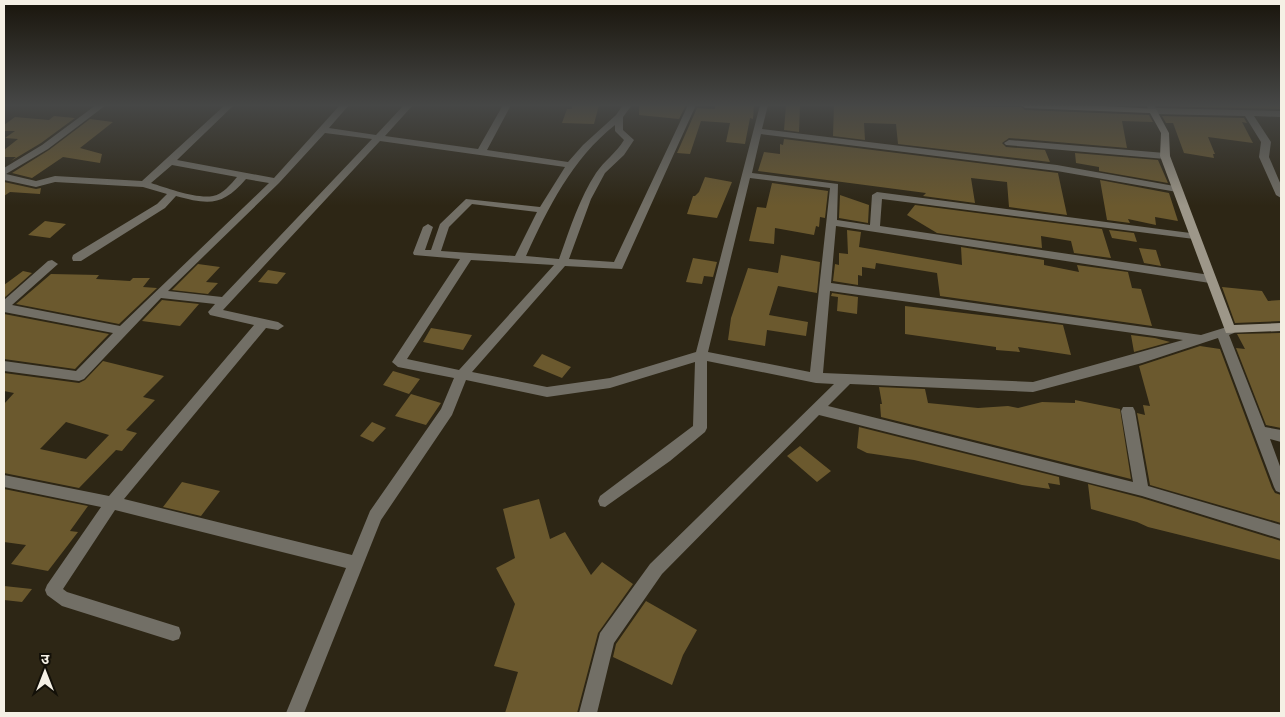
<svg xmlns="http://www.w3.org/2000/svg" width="1285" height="717" font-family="'PT Sans Narrow','Noto Sans Devanagari',sans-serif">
	<rect width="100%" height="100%" fill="#2d2615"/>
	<!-- building -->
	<path fill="#6b592e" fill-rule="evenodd" d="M 572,105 L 599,105 L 594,124 L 562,123 L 567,109 L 572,109 Z
		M 639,105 L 686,105 L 679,119 L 639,115 Z
		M 715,105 L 754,105 L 753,119 L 750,118 L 745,144 L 726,142 L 730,123 L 701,121 L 690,154 L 677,153 L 697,108 L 715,109 Z
		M 786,105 L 800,105 L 799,132 L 784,130 Z
		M 834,105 L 1021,107 L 1025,110 L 1149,115 L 1153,122 L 1122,121 L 1127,148 L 1009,138 L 1002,143 L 1006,147 L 1045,150 L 1050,162 L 898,144 L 896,124 L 864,123 L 865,140 L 833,136 Z
		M 1157,105 L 1281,105 L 1281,109 L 1157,106 Z
		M 54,116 L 75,118 L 41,143 L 11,161 L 16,157 L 4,157 L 4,150 L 18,139 L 5,138 L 15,131 L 4,131 L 4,125 L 15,117 L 49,120 Z
		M 1162,116 L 1244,118 L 1247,123 L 1242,122 L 1253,143 L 1208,137 L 1215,154 L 1213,154 L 1214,158 L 1184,153 L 1173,123 L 1166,123 Z
		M 90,119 L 113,122 L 80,148 L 102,154 L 100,163 L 63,157 L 32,178 L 12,173 L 49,150 Z
		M 784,139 L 1058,173 L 1067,215 L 1009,207 L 1007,182 L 971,178 L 975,203 L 923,196 L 926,193 L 758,171 L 764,152 L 780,154 L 780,144 L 783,145 Z
		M 1075,153 L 1158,160 L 1168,183 L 1099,171 L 1099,167 L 1076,163 Z
		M 705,177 L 732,182 L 717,218 L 687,214 L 693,196 L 695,196 L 699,192 Z
		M 1100,180 L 1169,193 L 1178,221 L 1155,217 L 1156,225 L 1128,219 L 1130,223 L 1107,220 Z
		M 4,182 L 36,189 L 41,188 L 40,194 L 10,192 L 4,196 Z
		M 772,183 L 828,191 L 825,218 L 820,217 L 819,227 L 816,226 L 814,235 L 775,228 L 774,244 L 749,241 L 757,207 L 766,208 Z
		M 840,195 L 869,205 L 868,223 L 839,218 Z
		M 915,205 L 1102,229 L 1111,258 L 1074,253 L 1071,241 L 1041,236 L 1042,248 L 937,233 L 907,215 Z
		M 45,221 L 66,224 L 50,238 L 28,235 Z
		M 847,230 L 861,232 L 859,247 L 962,265 L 961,247 L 1044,260 L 1044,265 L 1079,272 L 1077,265 L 1128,272 L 1132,288 L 1141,289 L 1152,326 L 940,296 L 937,273 L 876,263 L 875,269 L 862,267 L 862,276 L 858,275 L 858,285 L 833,281 L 835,264 L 839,265 L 839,253 L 848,254 Z
		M 1109,230 L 1134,233 L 1137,242 L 1112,238 Z
		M 1139,248 L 1156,250 L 1161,266 L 1144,263 Z
		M 781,255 L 820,262 L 817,293 L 778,286 L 769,315 L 808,322 L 806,336 L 767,330 L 765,346 L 728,340 L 731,318 L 748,268 L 778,273 Z
		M 693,258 L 717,262 L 713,277 L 704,276 L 702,284 L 686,282 Z
		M 198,264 L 220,267 L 206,282 L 218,283 L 208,294 L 172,290 Z
		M 268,270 L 286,273 L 277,284 L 258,282 Z
		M 23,271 L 32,273 L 4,298 L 4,285 Z
		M 51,274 L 99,275 L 96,279 L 130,281 L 133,278 L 150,278 L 143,287 L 157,288 L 119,324 L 16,304 Z
		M 1222,287 L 1262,291 L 1268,301 L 1281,300 L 1281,321 L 1235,323 Z
		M 832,293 L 858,297 L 857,314 L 837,311 L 838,297 L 831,296 Z
		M 162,300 L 199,304 L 180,326 L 142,321 Z
		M 905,306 L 1063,325 L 1071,355 L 1018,347 L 1020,352 L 996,350 L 996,347 L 905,334 Z
		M 4,314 L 109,334 L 75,369 L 4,359 Z
		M 431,328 L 472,335 L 463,350 L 423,342 Z
		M 1281,333 L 1281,428 L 1266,425 L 1236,348 L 1245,349 L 1237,334 Z
		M 1131,335 L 1155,338 L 1170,342 L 1134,352 Z
		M 1200,346 L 1220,349 L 1272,488 L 1275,493 L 1281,495 L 1281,523 L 1150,485 L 1137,413 L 1145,415 L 1143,405 L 1150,406 L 1139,366 Z
		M 542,354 L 571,367 L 562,378 L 533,366 Z
		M 103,361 L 164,376 L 143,397 L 155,400 L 126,430 L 137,433 L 122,451 L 116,450 L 79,488 L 4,473 L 4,404 L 14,393 L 4,391 L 4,373 L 79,383 L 85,380 ZM 66,422 L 109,435 L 86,459 L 40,449 Z
		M 393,371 L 420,379 L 409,394 L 383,385 Z
		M 879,387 L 925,389 L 928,403 L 978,408 L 1008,406 L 1018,408 L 1042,402 L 1075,403 L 1075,400 L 1120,409 L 1131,479 L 881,417 L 880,404 L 882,404 Z
		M 411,394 L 441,403 L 426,425 L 395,416 Z
		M 372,422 L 386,428 L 373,442 L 360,436 Z
		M 859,427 L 1059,477 L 1060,485 L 1048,483 L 1050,489 L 1022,485 L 914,460 L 867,453 L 857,448 Z
		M 800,446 L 831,471 L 817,482 L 787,456 Z
		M 182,482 L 220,491 L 201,516 L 163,507 Z
		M 1088,484 L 1142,498 L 1281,541 L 1281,560 L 1148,527 L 1137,522 L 1091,509 Z
		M 4,489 L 88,506 L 70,531 L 78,532 L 48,571 L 11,564 L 26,545 L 4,542 Z
		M 539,499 L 550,539 L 565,532 L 591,575 L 602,562 L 633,584 L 598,633 L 577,713 L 505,713 L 518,672 L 494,666 L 515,604 L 496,568 L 515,558 L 503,509 Z
		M 4,586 L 32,589 L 22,602 L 4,600 Z
		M 646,601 L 697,630 L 683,655 L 672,685 L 613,657 L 616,644 Z"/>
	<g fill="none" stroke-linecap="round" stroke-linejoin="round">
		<!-- street -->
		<path fill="#726f66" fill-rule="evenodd" d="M 96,105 L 106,105 L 48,149 L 6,174 L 36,181 L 55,176 L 142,181 L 225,105 L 234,105 L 177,160 L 274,178 L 340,105 L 349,105 L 329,128 L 376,135 L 404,105 L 413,105 L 385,136 L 478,149 L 503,105 L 511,105 L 487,150 L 568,162 L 583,145 L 616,115 L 623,105 L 632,105 L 623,117 L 623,130 L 634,140 L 624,155 L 605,173 L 591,199 L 569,259 L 614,262 L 688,105 L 696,105 L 622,269 L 565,266 L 472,372 L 547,387 L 610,378 L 696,352 L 760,105 L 768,105 L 762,129 L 1057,165 L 1180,187 L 1182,189 L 1177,192 L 1057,171 L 761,134 L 752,173 L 838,184 L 837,220 L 870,225 L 872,195 L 877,192 L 1198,234 L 1198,238 L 1194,239 L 882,199 L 880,226 L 1210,275 L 1216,279 L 1210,283 L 836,226 L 831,283 L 1201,335 L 1230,326 L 1234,327 L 1236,330 L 1234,333 L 1229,335 L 1265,427 L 1281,430 L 1281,442 L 1270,439 L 1281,469 L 1281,493 L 1276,491 L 1274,487 L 1218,338 L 1142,363 L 1033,392 L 850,384 L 828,406 L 1133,482 L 1121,411 L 1123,407 L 1133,407 L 1135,411 L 1148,486 L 1281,525 L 1281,539 L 1142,496 L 819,415 L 662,574 L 614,643 L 597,713 L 579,713 L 600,633 L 650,564 L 834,384 L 816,383 L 707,361 L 707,428 L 705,432 L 670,461 L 605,507 L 600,506 L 598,501 L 600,496 L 693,426 L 695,362 L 610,388 L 547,397 L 466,380 L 452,415 L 381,520 L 304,713 L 286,713 L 346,568 L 115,510 L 63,589 L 67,592 L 179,627 L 181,633 L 179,639 L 173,641 L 62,606 L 47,595 L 45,590 L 47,585 L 101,507 L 4,487 L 4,475 L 109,496 L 254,325 L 210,315 L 208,312 L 215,304 L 161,298 L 84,379 L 79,381 L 4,371 L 4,361 L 76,371 L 113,333 L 4,312 L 4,300 L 48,261 L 52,260 L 58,264 L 12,305 L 120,326 L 269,183 L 246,179 C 223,206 209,205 176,196 L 165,208 L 81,261 L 73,261 L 72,258 L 73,255 L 157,204 L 167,194 L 143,187 L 55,182 L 36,187 L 4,180 L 4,168 L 42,145 ZM 615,125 L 615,131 L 624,140 C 616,153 604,161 596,173 C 579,199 570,229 559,259 L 526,256 C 548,208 572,159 615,125 ZM 325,133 L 372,139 L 222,297 L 168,291 L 279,183 ZM 380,141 L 565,167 L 540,207 L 466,199 L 440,224 L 431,250 L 425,250 L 433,227 L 428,224 L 423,227 L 413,253 L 414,255 L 460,259 L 392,362 L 398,367 L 454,378 L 441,409 L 370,511 L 352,555 L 124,499 L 266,328 L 278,330 L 284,326 L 278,322 L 223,310 ZM 172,165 L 237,177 C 231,184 223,194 213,196 C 196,199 167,188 151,183 ZM 750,178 L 830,188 L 810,372 L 708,352 ZM 472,204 L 537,212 L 515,256 L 441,251 L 449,227 ZM 471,260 L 554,265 L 459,370 L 407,359 ZM 830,291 L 1183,340 L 1033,382 L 823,373 Z
			M 1146,105 L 1154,105 L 1156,108 L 1281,111 L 1281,117 L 1254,116 L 1271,142 L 1269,157 L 1281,185 L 1281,198 L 1276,195 L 1259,157 L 1261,142 L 1245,116 L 1153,114 L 1150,113 Z
			M 1009,140 L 1165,153 L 1170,156 L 1165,159 L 1006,145 L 1004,143 Z"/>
		<!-- secondary -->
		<path fill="#9d9789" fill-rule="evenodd" d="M 1021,105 L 1088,105 L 1156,109 L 1169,133 L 1170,156 L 1234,325 L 1281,323 L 1281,331 L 1226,333 L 1160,156 L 1161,133 L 1150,113 L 1025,108 Z"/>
	</g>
	<!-- sky -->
	<linearGradient id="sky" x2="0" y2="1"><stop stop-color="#19150c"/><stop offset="0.51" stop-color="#464746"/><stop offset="1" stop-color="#464746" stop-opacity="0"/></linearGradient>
	<rect width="1285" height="206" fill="url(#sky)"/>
	<!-- border -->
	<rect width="1285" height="717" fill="none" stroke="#f5f0e5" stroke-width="10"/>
	<!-- north arrow -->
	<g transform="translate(45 672)" stroke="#131008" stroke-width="4" paint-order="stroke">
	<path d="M0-4L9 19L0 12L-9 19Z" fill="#f5f0e5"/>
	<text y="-8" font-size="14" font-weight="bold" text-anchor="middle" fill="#f5f0e5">उ</text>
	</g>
</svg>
